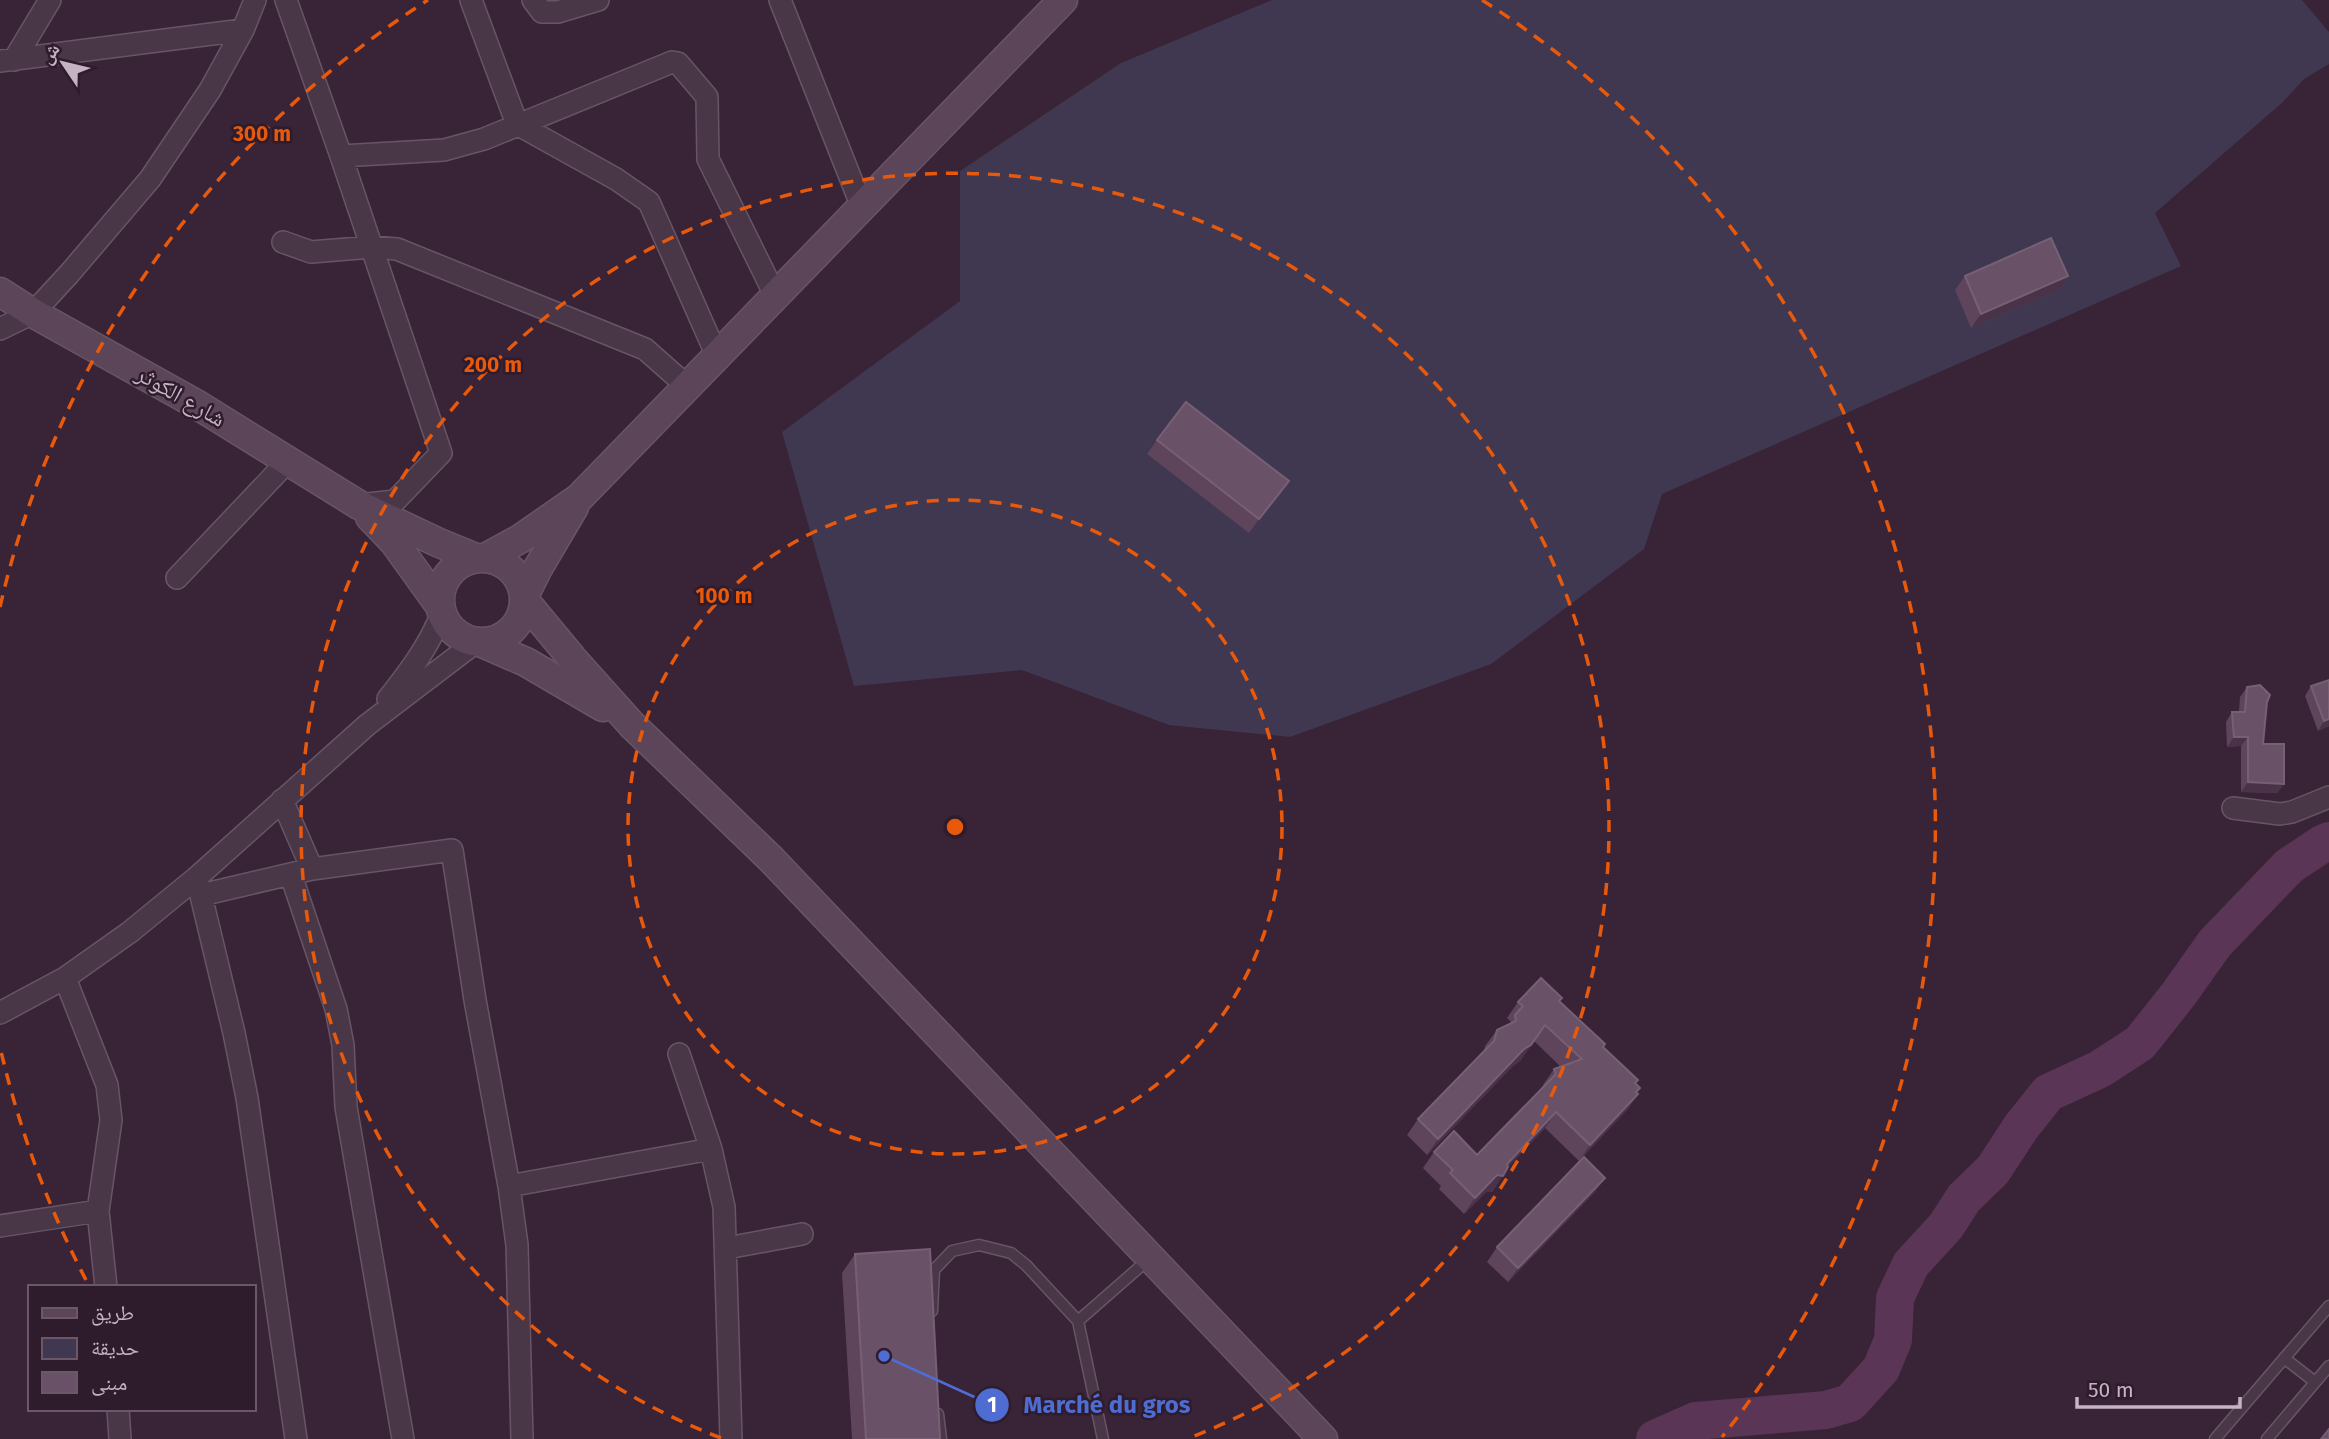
<svg xmlns="http://www.w3.org/2000/svg" width="2329" height="1439" font-family="'Fira Sans','Noto Naskh Arabic',sans-serif">
	<rect width="100%" height="100%" fill="#382337"/>
	<!-- green -->
	<path fill="#403850" d="M 1272,0 L 2302,0 L 2329,32 L 2329,64 L 2304,79 L 2283,102 L 2155,213 L 2181,266 L 1662,494 L 1644,549 L 1491,664 L 1290,737 L 1169,725 L 1022,670 L 854,686 L 782,432 L 960,301 L 960,171 L 1121,63 Z"/>
	<g fill="none" stroke-linecap="round" stroke-linejoin="round">
		<!-- river -->
		<path stroke="#5a3556" stroke-width="38" d="M 1655,1439 L 1696,1421 L 1826,1410 L 1850,1403 L 1881,1369 L 1893,1340 L 1895,1298 L 1911,1264 L 1946,1226 L 1964,1198 L 1993,1170 L 2021,1127 L 2048,1093 L 2100,1069 L 2140,1043 L 2178,995 L 2215,943 L 2289,866 L 2322,844 L 2329,841"/>
		<defs>
			<path id="service" d="M 932,1311 L 934,1270 L 952,1251 L 979,1245 L 1011,1253 L 1026,1265 L 1078,1321 L 1103,1439
				M 1078,1321 L 1150,1258
				M 2284,1358 L 2315,1382
				M 938,1414 L 941,1439
				M 2215,1439 L 2329,1306
				M 2267,1439 L 2329,1366"/>
			<path id="minor" d="M 286,0 L 341,156 L 441,453 L 395,501 L 359,505
				M 471,0 L 517,124 L 616,179 L 649,202 L 717,356
				M 533,0 L 542,12 L 558,12 L 598,0
				M 780,0 L 862,207
				M 14,60 L 50,0
				M 0,61 L 243,30
				M 341,156 L 444,150 L 484,139 L 672,62 L 678,63 L 707,97 L 708,159 L 776,297
				M 283,242 L 311,252 L 372,247 L 397,249 L 645,349 L 688,387
				M 0,329 L 33,313 L 69,274 L 150,179 L 210,90 L 243,30 L 255,0
				M 177,578 L 288,461
				M 388,699 C 410,671 429,646 442,613
				M 282,800 L 312,869
				M 2233,808 L 2280,814 L 2292,812 L 2329,797
				M 291,875 L 336,1009 L 343,1045 L 346,1107 L 403,1439
				M 198,883 L 234,1033 L 247,1098 L 296,1439
				M 201,895 L 312,869 L 452,850 L 475,1000 L 509,1186 L 517,1245 L 522,1439
				M 0,1013 L 65,978 L 130,932 L 196,878 L 367,725 L 476,642
				M 679,1054 L 711,1149 L 724,1207 L 731,1439
				M 509,1186 L 711,1149
				M 98,1211 L 106,1287
				M 0,1226 L 98,1211 L 111,1120 L 107,1085 L 65,978
				M 727,1248 L 802,1234
				M 118,1409 L 120,1439"/>
			<path id="secondary" d="M 0,292 L 33,313 L 196,404 L 359,505 L 437,542 L 476,558
				M 370,517 L 394,542 L 440,606
				M 485,558 L 520,539 L 579,498 L 1063,0
				M440 600a42 42 0 1 1 84 0a42 42 0 1 1-84 0Z
				M 524,596 L 538,568 L 574,507
				M 524,600 L 572,658 L 632,725 L 771,859 L 1323,1439
				M 480,642 L 526,662 L 603,707"/>
		</defs>
		<!-- service casing -->
		<use href="#service" stroke="#675565" stroke-width="13"/>
		<!-- minor casing -->
		<use href="#minor" stroke="#675565" stroke-width="24"/>
		<!-- secondary casing -->
		<use href="#secondary" stroke="#675565" stroke-width="31"/>
		<!-- service -->
		<use href="#service" stroke="#493747" stroke-width="10"/>
		<!-- minor -->
		<use href="#minor" stroke="#493747" stroke-width="21"/>
		<!-- secondary -->
		<use href="#secondary" stroke="#5c4559" stroke-width="28"/>
	</g>
	<!-- wall -->
	<path fill="#5e455c" d="M 1965,276 L 2058,290 L 1971,328 L 1955,290 Z
		M 1157,440 L 1279,495 L 1249,533 L 1147,454 Z
		M 2329,680 L 2329,726 L 2318,731 L 2305,696 L 2311,686 Z
		M 2247,687 L 2267,702 L 2263,744 L 2284,784 L 2277,793 L 2241,792 L 2241,746 L 2227,747 L 2226,722 L 2232,712 L 2239,712 L 2240,697 Z
		M 1559,1001 L 1635,1084 L 1636,1093 L 1638,1094 L 1627,1110 L 1579,1161 L 1545,1128 L 1508,1167 L 1492,1192 L 1486,1192 L 1464,1214 L 1439,1189 L 1441,1186 L 1423,1168 L 1434,1152 L 1477,1155 L 1544,1087 L 1543,1085 L 1554,1069 L 1561,1067 L 1534,1041 L 1520,1061 L 1513,1066 L 1427,1155 L 1407,1135 L 1418,1119 L 1484,1051 L 1485,1046 L 1497,1030 L 1509,1025 L 1511,1022 L 1507,1018 L 1518,1002 Z
		M 1595,1192 L 1508,1282 L 1487,1262 L 1497,1247 Z
		M 855,1254 L 940,1439 L 852,1439 L 842,1273 Z"/>
	<!-- shaded-wall -->
	<path fill="#4a3348" d="M 2068,276 L 2058,290 L 1971,328 L 1981,314 Z
		M 1289,481 L 1279,495 L 1249,533 L 1259,519 Z
		M 2329,719 L 2329,726 L 2318,731 L 2324,721 Z
		M 2234,737 L 2248,737 L 2241,746 L 2227,747 Z
		M 2248,782 L 2284,784 L 2277,793 L 2241,792 Z
		M 1531,1045 L 1520,1061 L 1513,1066 L 1427,1155 L 1438,1139 L 1524,1049 Z
		M 1638,1094 L 1627,1110 L 1579,1161 L 1590,1145 Z
		M 1556,1112 L 1545,1128 L 1500,1176 L 1503,1176 L 1492,1192 L 1486,1192 L 1464,1214 L 1475,1198 Z
		M 1605,1178 L 1595,1192 L 1508,1282 L 1518,1268 Z"/>
	<!-- building -->
	<path fill="#695167" stroke="#776075" stroke-width="2" d="M 2051,238 L 2068,276 L 1981,314 L 1965,276 Z
		M 1186,402 L 1289,481 L 1259,519 L 1157,440 Z
		M 2329,680 L 2329,719 L 2324,721 L 2311,686 Z
		M 2260,685 L 2270,695 L 2267,702 L 2263,744 L 2284,744 L 2284,784 L 2248,782 L 2248,737 L 2234,737 L 2232,712 L 2245,712 L 2247,687 Z
		M 1541,978 L 1562,998 L 1559,1001 L 1605,1044 L 1603,1047 L 1638,1080 L 1635,1083 L 1640,1088 L 1636,1092 L 1638,1094 L 1590,1145 L 1556,1112 L 1507,1164 L 1508,1167 L 1503,1176 L 1497,1175 L 1475,1198 L 1450,1173 L 1453,1170 L 1434,1152 L 1454,1131 L 1477,1155 L 1556,1074 L 1554,1069 L 1582,1059 L 1545,1025 L 1531,1045 L 1524,1049 L 1438,1139 L 1418,1119 L 1494,1041 L 1497,1030 L 1516,1021 L 1515,1015 L 1523,1006 L 1518,1002 Z
		M 1584,1157 L 1605,1178 L 1518,1268 L 1497,1247 Z
		M 930,1249 L 940,1439 L 866,1439 L 855,1254 Z
		M 2329,1429 L 2329,1439 L 2321,1439 Z"/>
	<!-- distance rings -->
	<g fill="none" stroke="#e8590c" stroke-width="3.5" stroke-dasharray="12 9">
		<circle cx="955" cy="827" r="327"/>
		<path d="M721 1438A654 654 0 1 1 1189 1438"/>
		<path d="M86 1280A980 980 0 0 1 0 1047M0 607A980 980 0 0 1 428 0M1482 0A980 980 0 0 1 1722 1437"/>
	</g>
	<g text-anchor="middle" stroke-width="5" stroke-linejoin="round" paint-order="stroke">
		<!-- street labels -->
		<g font-size="23" fill="#c5b2c3" stroke="#2e1c2c">
			<text transform="translate(181 396) rotate(30)" y="8">شارع الكوثر</text>
		</g>
	</g>
	<circle cx="955" cy="827" r="10" fill="#e8590c" stroke="#2e1c2c" stroke-width="3.5"/>
	<g font-size="21" text-anchor="middle" font-weight="bold" fill="#e8590c" stroke="#2e1c2c" stroke-width="5" stroke-linejoin="round" paint-order="stroke">
		<text x="262" y="141">300 m</text>
		<text x="493" y="372">200 m</text>
		<text x="724" y="603">100 m</text>
	</g>
	<!-- callouts -->
	<path fill="none" stroke="#4f6cd2" stroke-width="2.5" d="M884 1356L992 1405"/>
	<g fill="#4f6cd2" stroke="#2e1c2c" stroke-width="2.5">
		<circle cx="884" cy="1356" r="7"/>
		<circle cx="992" cy="1405" r="18"/>
	</g>
	<g font-size="21" text-anchor="middle" font-weight="bold" fill="#fff">
		<text x="992" y="1412">1</text>
	</g>
	<g font-size="24" text-anchor="middle" font-weight="bold" fill="#4f6cd2" stroke="#2e1c2c" stroke-width="5" stroke-linejoin="round" paint-order="stroke">
		<text x="1107" y="1413">Marché du gros</text>
	</g>
	<!-- legend -->
	<rect x="28" y="1285" width="228" height="126" fill="#2e1c2c" stroke="#6a5868" stroke-width="2"/>
	<rect x="42" y="1308" width="35" height="10" fill="#5c4559" stroke="#6a5868" stroke-width="2"/>
	<text x="91" y="1320" font-size="21" fill="#c5b2c3">طريق</text>
	<rect x="42" y="1338" width="35" height="21" fill="#403850" stroke="#6a5868" stroke-width="2"/>
	<text x="91" y="1355" font-size="21" fill="#c5b2c3">حديقة</text>
	<rect x="42" y="1372" width="35" height="21" fill="#695167" stroke="#6a5868" stroke-width="2"/>
	<text x="91" y="1390" font-size="21" fill="#c5b2c3">مبنى</text>
	<!-- north arrow -->
	<g transform="translate(63 63) rotate(305)" stroke="#2e1c2c" stroke-width="5" paint-order="stroke">
	<path d="M0-5L12 26L0 18L-12 26Z" fill="#c5b2c3"/>
	<text y="-10" font-size="19" font-weight="bold" text-anchor="middle" fill="#c5b2c3">ش</text>
	</g>
	<!-- scale -->
	<path d="M2077 1397v10h163v-10" fill="none" stroke="#c5b2c3" stroke-width="3.5"/>
	<text x="2088" y="1397" font-size="21" fill="#c5b2c3" stroke="#2e1c2c" stroke-width="5" paint-order="stroke">50 m</text>
</svg>
